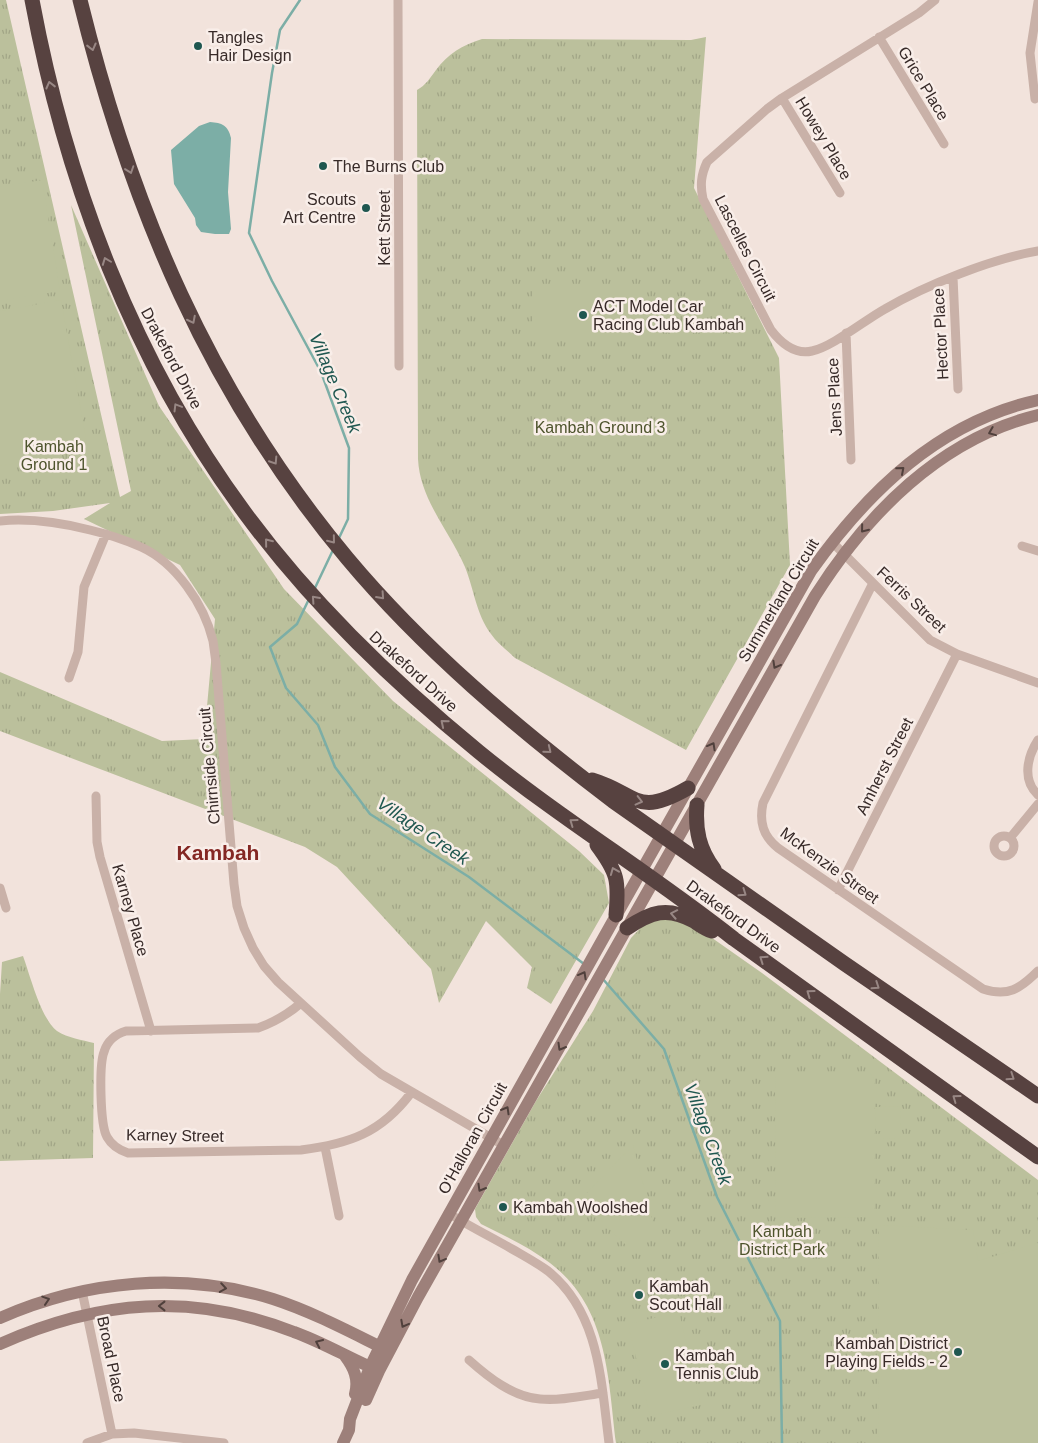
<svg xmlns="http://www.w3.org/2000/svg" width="1038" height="1443" font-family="Arial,sans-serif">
	<defs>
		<pattern id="grass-tufts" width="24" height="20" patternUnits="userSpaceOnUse" patternTransform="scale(1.25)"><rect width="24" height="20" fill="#bbc09c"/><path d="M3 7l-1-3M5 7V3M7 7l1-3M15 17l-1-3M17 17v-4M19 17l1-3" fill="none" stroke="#a1a586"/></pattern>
	</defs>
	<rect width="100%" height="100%" fill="#f2e3dc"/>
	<!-- grass -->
	<path fill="url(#grass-tufts)" d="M 0,0 L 6,0 L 120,497 L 131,491 L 71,205 L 159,406 L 284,589 L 393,701 L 579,851 L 604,875 L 609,903 L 551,1004 L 527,988 L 532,967 L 486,921 L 439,1003 L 431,969 L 337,867 L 305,847 L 0,731 L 0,672 L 162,741 L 204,739 L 215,619 L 180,565 L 84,519 L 110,503 L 53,511 L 0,514 Z
		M 706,37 L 694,188 L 779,358 L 790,565 L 686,750 L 515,658 C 507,650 497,643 491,634 C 476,614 474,589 465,567 C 449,530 420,500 418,459 L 417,90 C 426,85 430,78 436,70 C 448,54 462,45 482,39 L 691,40 Z
		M 670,917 L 705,933 L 762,973 L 1038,1180 L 1038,1443 L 616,1443 C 608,1377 608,1307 550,1263 C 529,1247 505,1236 481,1224 L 476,1217 L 475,1209 L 536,1101 L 593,1011 L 631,938 L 646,922 Z
		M 23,956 C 30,975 41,1019 57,1031 C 68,1038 82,1040 94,1043 L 93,1158 L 0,1161 L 0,994 L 2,962 Z"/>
	<!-- garden -->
	<path fill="#bbc09c" d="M 42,180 L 60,291 L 0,301 L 0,187 Z
		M 533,291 L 632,291 L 632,340 L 533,340 Z
		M 61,300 L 88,450 L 0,466 L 0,311 Z
		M 775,1073 L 870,1073 L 874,1079 L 874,1217 L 776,1218 Z
		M 900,1106 L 901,1138 L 883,1139 L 883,1131 L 876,1131 L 875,1107 Z
		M 633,1145 L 653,1222 L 628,1247 L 580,1200 Z
		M 879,1225 L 973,1230 L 978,1261 L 1038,1243 L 1038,1443 L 878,1443 Z
		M 679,1312 L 701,1405 L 650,1416 L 628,1324 Z"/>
	<!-- water -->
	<path fill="#7caea6" d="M 210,122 C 222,123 228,125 231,138 L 228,192 L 231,229 L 229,234 L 215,234 L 201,232 L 196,225 L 195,218 L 174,184 L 171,150 L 199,126 Z"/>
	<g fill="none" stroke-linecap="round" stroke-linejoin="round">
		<!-- stream -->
		<path stroke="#7caea6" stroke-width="2.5" d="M 300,0 L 280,30 L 272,73 L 249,233 L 272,281 L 321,372 L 349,448 L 348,519 L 339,538
			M 314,590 L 333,550
			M 309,599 L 297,624 L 270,647 L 286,688 L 318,725 L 335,767 L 370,814 L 469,877 L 584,964
			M 602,978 L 664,1049 L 717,1197 L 780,1321 L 782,1443"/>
		<!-- street -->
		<path stroke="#c9b1a8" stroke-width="9" d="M 398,0 L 399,366
			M 935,0 L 919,13 L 782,98 L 767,109 L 707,162 C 701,175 700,185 703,199 L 771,330 C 781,343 795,355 812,351 C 832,347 865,320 885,309 C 926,285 991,259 1038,251
			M 879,37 L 944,144
			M 782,98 L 840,193
			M 1035,99 L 1030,53 L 1038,2
			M 953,277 L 958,389
			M 846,333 L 851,460
			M 0,521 C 30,518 62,523 90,530 C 107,534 125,540 141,547 C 176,563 204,604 213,641 C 214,648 215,656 216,663 L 234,884 L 237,906 L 244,928 L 253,948 L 264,966 L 278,982 L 360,1057 L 381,1074 L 505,1146
			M 832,542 L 930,640 L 957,654 L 1038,683
			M 1022,546 L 1038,551
			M 873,583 L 763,803 C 759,822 763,836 778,848 L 983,989 C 1008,997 1020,989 1038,971
			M 69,678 L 78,652 L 84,587 L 106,534
			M 1038,740 C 1027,757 1022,780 1038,795
			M 96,796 L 97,842 L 100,857 L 151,1031
			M994 846a10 10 0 1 1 20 0a10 10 0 1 1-20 0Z
			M 1010,838 L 1038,804
			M 0,888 L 6,908
			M 838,890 L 957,654
			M 301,1003 C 287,1015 275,1022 258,1028 L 126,1031 C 116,1034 107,1041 104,1052 C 99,1065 100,1125 107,1137 C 112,1146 119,1150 128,1153 L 301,1150 C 349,1144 381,1133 411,1093
			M 325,1147 L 339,1216
			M 448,1213 C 469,1226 491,1237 512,1249 C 524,1256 537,1263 548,1271 C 600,1313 601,1382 609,1443
			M 82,1291 L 112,1434 L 87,1443
			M 469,1360 C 488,1377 513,1397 540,1399 C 560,1401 582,1396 603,1393
			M 112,1434 L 134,1433 L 224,1443"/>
		<!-- secondary -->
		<path stroke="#9d807a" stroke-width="12" d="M 0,1318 C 86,1280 183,1271 273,1299 C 313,1312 350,1332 387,1350
			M 0,1344 C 99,1300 192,1292 294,1332 C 322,1342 349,1358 377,1370
			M 345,1356 C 354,1368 359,1379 355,1394
			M 366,1400 L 379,1371 L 418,1297 L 815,596 C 867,514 940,439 1038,415
			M 343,1443 L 349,1430 L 350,1419 L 370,1367 L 412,1280 L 613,921 L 811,571 C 868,491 939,422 1038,400"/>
		<!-- highway -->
		<path stroke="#574240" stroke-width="15" d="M 32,0 C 66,183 134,363 245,513 C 312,604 392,681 479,752 C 561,819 652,874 734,939 L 1038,1157
			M 80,0 C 131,207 209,393 347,558 C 423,649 518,729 613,801 L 845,964 L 1038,1096
			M 592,780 C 638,794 636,818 688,788
			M 697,805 C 695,830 699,849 714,869
			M 597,845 C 618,873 619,881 616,915
			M 627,928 C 651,912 667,906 694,921 C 700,925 705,929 712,931"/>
	</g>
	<!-- one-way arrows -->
	<defs><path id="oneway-chevron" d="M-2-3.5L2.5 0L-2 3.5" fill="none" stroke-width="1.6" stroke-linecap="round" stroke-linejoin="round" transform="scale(1.25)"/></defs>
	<g stroke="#988784">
		<use href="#oneway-chevron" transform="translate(92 47) rotate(76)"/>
		<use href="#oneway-chevron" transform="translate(50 85) rotate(-104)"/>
		<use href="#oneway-chevron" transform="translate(130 170) rotate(71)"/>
		<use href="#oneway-chevron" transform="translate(106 261) rotate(-111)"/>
		<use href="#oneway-chevron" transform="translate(192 320) rotate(63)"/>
		<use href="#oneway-chevron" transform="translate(177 407) rotate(-121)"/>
		<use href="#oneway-chevron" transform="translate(274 461) rotate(57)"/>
		<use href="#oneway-chevron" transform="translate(332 540) rotate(51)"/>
		<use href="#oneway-chevron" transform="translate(268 542) rotate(-129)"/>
		<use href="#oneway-chevron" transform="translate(381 596) rotate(48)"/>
		<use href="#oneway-chevron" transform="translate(315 599) rotate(-132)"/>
		<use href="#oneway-chevron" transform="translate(444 723) rotate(-140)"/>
		<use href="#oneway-chevron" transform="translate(548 750) rotate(39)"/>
		<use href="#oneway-chevron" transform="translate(639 801) rotate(14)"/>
		<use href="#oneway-chevron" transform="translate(573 822) rotate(-144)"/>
		<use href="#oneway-chevron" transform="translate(614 871) rotate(-112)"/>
		<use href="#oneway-chevron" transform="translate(743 893) rotate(35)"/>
		<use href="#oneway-chevron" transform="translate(674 914) rotate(-169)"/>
		<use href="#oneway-chevron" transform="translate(763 959) rotate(-145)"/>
		<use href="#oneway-chevron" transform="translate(876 986) rotate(34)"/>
		<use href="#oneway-chevron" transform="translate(810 993) rotate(-144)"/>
		<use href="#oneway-chevron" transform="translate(1011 1077) rotate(34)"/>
		<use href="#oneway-chevron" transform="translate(956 1098) rotate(-144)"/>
	</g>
	<g stroke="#50403c">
		<use href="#oneway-chevron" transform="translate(992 432) rotate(158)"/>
		<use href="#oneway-chevron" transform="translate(901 470) rotate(-41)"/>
		<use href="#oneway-chevron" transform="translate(864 529) rotate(129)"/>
		<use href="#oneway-chevron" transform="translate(776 665) rotate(119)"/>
		<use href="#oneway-chevron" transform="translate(712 746) rotate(-61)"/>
		<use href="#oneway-chevron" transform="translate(583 975) rotate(-61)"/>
		<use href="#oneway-chevron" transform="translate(561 1047) rotate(120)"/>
		<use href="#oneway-chevron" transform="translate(506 1110) rotate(-60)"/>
		<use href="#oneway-chevron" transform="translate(481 1188) rotate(120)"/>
		<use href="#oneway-chevron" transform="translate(441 1259) rotate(119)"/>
		<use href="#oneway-chevron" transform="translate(223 1288) rotate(9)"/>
		<use href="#oneway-chevron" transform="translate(46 1300) rotate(-18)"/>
		<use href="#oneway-chevron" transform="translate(162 1306) rotate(-180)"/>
		<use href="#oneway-chevron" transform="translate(404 1324) rotate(118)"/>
		<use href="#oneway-chevron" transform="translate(319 1343) rotate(-155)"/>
	</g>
	<!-- markers -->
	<g fill="#1f5750" stroke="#f9eee9" stroke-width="2">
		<circle cx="198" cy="46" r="5"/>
		<circle cx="323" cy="166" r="5"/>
		<circle cx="366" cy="208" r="5"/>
		<circle cx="583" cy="315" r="5"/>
		<circle cx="503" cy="1207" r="5"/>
		<circle cx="639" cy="1295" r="5"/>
		<circle cx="958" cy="1352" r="5"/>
		<circle cx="665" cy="1364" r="5"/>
	</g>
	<g text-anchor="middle" stroke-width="5" stroke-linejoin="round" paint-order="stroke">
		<!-- poi labels -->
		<g font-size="16" fill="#372a28" stroke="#f9eee9" text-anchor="start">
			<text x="208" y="43">Tangles<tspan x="208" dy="18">Hair Design</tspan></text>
			<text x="333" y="172">The Burns Club</text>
			<text x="356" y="205" text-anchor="end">Scouts<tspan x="356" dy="18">Art Centre</tspan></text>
			<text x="593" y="312">ACT Model Car<tspan x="593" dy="18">Racing Club Kambah</tspan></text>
			<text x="513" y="1213">Kambah Woolshed</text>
			<text x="649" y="1292">Kambah<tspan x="649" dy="18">Scout Hall</tspan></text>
			<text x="948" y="1349" text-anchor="end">Kambah District<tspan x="948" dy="18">Playing Fields - 2</tspan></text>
			<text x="675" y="1361">Kambah<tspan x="675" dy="18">Tennis Club</tspan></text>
		</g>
		<!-- street labels -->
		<g font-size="16" fill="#372a28" stroke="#f9eee9">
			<text transform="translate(924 83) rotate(59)" y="6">Grice Place</text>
			<text transform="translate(824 138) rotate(59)" y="6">Howey Place</text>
			<text transform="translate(384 228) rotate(-90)" y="6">Kett Street</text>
			<text transform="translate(746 248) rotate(63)" y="6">Lascelles Circuit</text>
			<text transform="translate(940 334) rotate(-93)" y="6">Hector Place</text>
			<text transform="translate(172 358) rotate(62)" y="6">Drakeford Drive</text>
			<text transform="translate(834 397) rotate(-93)" y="6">Jens Place</text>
			<text transform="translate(912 599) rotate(43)" y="6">Ferris Street</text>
			<text transform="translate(778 600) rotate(-59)" y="6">Summerland Circuit</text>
			<text transform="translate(414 671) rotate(42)" y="6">Drakeford Drive</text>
			<text transform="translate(209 766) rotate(-95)" y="6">Chirnside Circuit</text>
			<text transform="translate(884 766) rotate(-63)" y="6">Amherst Street</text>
			<text transform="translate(830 865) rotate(36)" y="6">McKenzie Street</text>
			<text transform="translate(131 910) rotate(74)" y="6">Karney Place</text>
			<text transform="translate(734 916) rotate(36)" y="6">Drakeford Drive</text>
			<text transform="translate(175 1135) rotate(1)" y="6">Karney Street</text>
			<text transform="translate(472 1138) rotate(-61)" y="6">O'Halloran Circuit</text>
			<text transform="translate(112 1359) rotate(78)" y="6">Broad Place</text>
		</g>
		<!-- park labels -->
		<g font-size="16" fill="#4e542d" stroke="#f9eee9">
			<text x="600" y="433">Kambah Ground 3</text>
			<text x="54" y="452">Kambah<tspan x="54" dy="18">Ground 1</tspan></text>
			<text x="782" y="1237">Kambah<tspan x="782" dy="18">District Park</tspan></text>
		</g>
		<!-- water labels -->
		<g font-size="18" font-style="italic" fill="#1f5750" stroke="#f9eee9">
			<text transform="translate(335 383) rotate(67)" y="6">Village Creek</text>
			<text transform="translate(423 831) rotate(34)" y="6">Village Creek</text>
			<text transform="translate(708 1134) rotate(70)" y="6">Village Creek</text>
		</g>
		<!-- district labels -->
		<g font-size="21" font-weight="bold" fill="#842723" stroke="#f9eee9">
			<text x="218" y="860">Kambah</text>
		</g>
	</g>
</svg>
